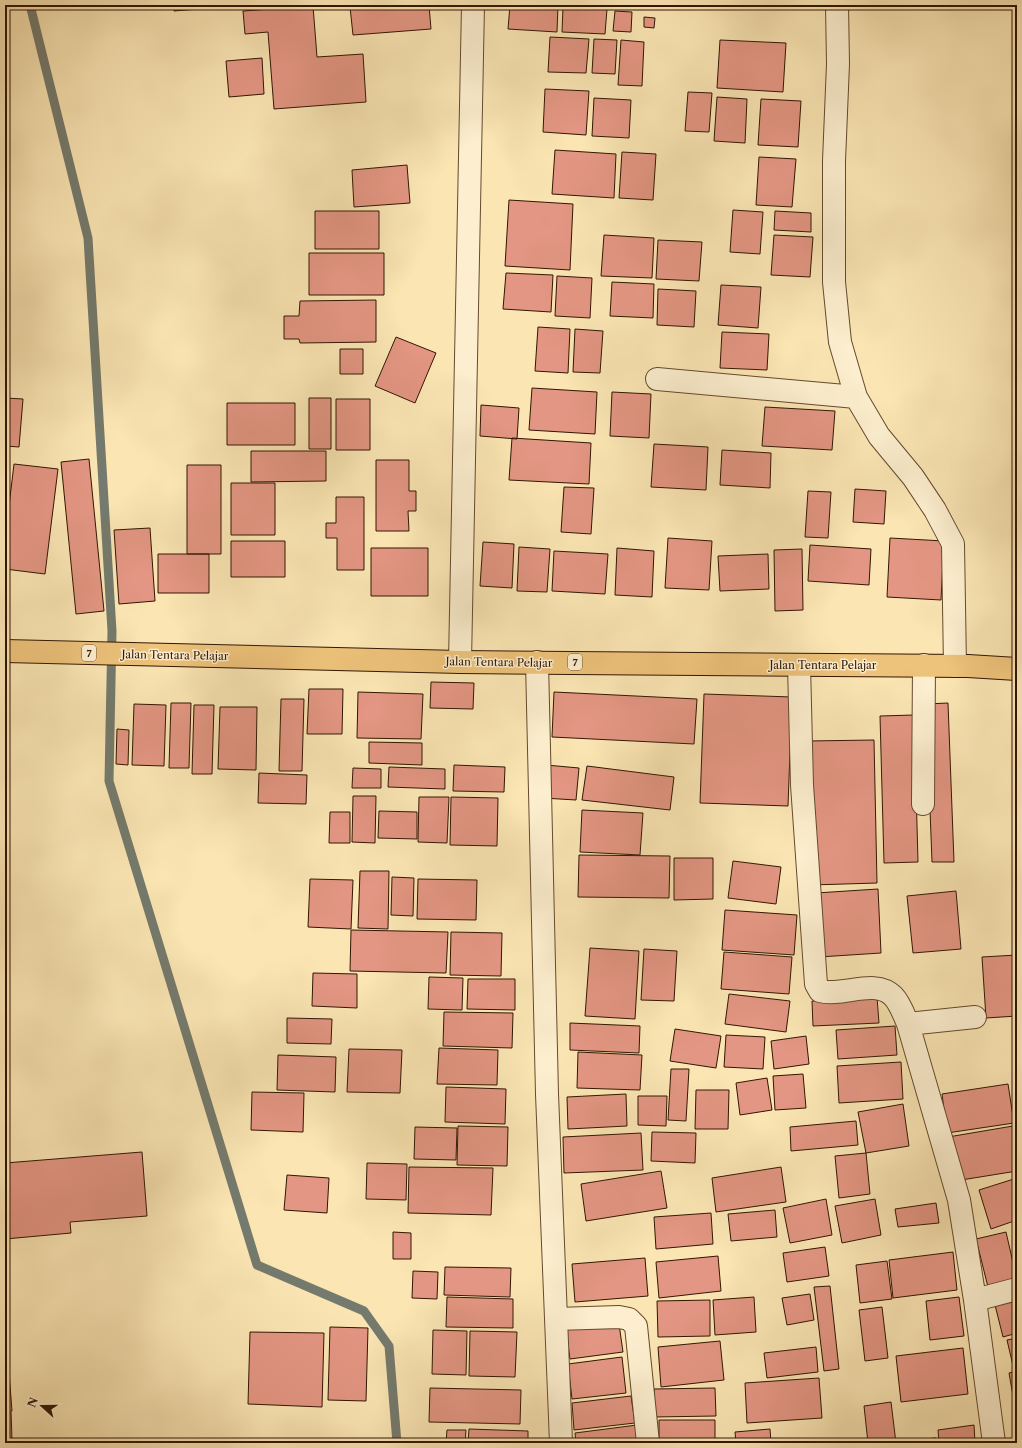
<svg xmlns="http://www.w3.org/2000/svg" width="1022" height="1448" font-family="'Libre Caslon Text',serif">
	<rect width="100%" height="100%" fill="#fae5b3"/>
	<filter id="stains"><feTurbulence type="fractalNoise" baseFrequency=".005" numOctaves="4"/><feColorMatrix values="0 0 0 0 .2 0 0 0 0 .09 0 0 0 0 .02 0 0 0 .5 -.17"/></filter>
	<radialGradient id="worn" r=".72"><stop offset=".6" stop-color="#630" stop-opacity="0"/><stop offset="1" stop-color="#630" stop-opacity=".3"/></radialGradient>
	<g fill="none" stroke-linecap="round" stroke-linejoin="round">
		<!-- stream -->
		<path stroke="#747a6d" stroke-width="9" d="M 30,5 L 88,238 L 112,631 L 109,781 L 257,1265 L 364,1311 L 389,1346 L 397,1443"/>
	</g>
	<!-- building -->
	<path fill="#e39683" stroke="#321602" d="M 174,5 L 236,5 L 236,6 L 174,11 Z
		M 379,5 L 429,5 L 431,29 L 353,35 L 350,7 Z
		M 510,5 L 558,5 L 557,32 L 508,29 Z
		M 313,6 L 317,57 L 363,54 L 366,102 L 274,109 L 268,32 L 245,34 L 243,11 Z
		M 563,7 L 607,9 L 605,34 L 562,32 Z
		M 615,11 L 632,12 L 631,32 L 613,31 Z
		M 644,17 L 655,18 L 654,28 L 644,27 Z
		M 550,37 L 589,39 L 586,73 L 548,72 Z
		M 594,39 L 617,40 L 615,74 L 592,73 Z
		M 621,40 L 644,42 L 642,86 L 618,85 Z
		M 720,40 L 786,43 L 783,92 L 717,88 Z
		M 262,58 L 264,94 L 229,97 L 226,61 Z
		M 545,89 L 589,91 L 586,135 L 543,132 Z
		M 688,92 L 712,93 L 709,132 L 685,131 Z
		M 717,97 L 747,99 L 745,143 L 714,141 Z
		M 594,98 L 631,100 L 629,138 L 592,136 Z
		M 761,99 L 801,101 L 798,147 L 758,145 Z
		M 555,150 L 616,154 L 614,198 L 552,194 Z
		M 622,152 L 656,154 L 653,200 L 619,198 Z
		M 759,157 L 796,159 L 792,207 L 756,205 Z
		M 407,165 L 410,203 L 354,207 L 352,170 Z
		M 509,200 L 573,204 L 570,270 L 505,266 Z
		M 733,210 L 763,212 L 760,254 L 730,252 Z
		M 315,211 L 379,211 L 379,249 L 315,249 Z
		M 775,211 L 811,213 L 811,232 L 774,230 Z
		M 604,235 L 654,238 L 652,278 L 601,276 Z
		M 774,235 L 813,237 L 810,277 L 771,275 Z
		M 658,240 L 702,242 L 699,281 L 656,279 Z
		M 309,253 L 384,253 L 384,295 L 309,295 Z
		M 506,273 L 553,275 L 551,312 L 503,309 Z
		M 557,276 L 592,278 L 590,318 L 555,316 Z
		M 612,282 L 654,284 L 653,318 L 610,316 Z
		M 721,285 L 761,287 L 758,328 L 718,325 Z
		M 658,289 L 696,291 L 694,327 L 657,325 Z
		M 376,300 L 376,342 L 300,343 L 299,339 L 284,339 L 284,316 L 299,316 L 300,301 Z
		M 538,327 L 570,329 L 568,373 L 535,371 Z
		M 575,329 L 603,331 L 600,373 L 573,372 Z
		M 722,332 L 769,334 L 767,370 L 720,368 Z
		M 396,337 L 436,353 L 415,403 L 375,386 Z
		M 340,349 L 363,349 L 363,374 L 340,374 Z
		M 532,388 L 597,392 L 595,434 L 529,430 Z
		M 612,392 L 651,394 L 649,438 L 610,436 Z
		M 5,398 L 23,399 L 19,447 L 5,446 Z
		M 309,398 L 331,398 L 331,449 L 309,449 Z
		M 336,399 L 370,399 L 370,450 L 336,450 Z
		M 227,403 L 295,403 L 295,445 L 227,445 Z
		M 481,405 L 519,408 L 517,439 L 480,436 Z
		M 765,407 L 835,411 L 832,450 L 762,446 Z
		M 512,438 L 591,443 L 589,484 L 509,480 Z
		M 654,444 L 708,447 L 706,490 L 651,487 Z
		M 722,450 L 771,453 L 770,488 L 720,485 Z
		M 251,451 L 326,451 L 326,481 L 251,482 Z
		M 89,459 L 104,611 L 76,614 L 61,462 Z
		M 376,460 L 409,460 L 409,491 L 416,491 L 416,511 L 408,511 L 409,531 L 376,531 Z
		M 14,464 L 58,469 L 45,574 L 5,569 L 5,539 Z
		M 187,465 L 221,465 L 221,554 L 187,554 Z
		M 231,483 L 275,483 L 275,535 L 231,535 Z
		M 564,487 L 594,488 L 591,534 L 561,532 Z
		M 855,489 L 886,491 L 884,524 L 853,522 Z
		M 808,491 L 831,492 L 828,538 L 805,537 Z
		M 336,497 L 364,497 L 364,570 L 337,570 L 337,538 L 326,538 L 326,523 L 336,523 Z
		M 150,528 L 155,601 L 119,604 L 114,530 Z
		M 668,538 L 712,541 L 709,590 L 665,588 Z
		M 890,538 L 944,541 L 941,600 L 887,597 Z
		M 231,541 L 285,541 L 285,577 L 231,577 Z
		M 483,542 L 514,544 L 512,588 L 480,586 Z
		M 810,545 L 871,549 L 869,585 L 808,581 Z
		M 519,547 L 550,549 L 547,592 L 517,591 Z
		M 371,548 L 428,548 L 428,596 L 371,596 Z
		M 617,548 L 654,551 L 652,597 L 615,595 Z
		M 802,549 L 803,610 L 775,611 L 774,550 Z
		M 554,551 L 608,554 L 605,594 L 552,591 Z
		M 158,554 L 209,554 L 209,593 L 158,593 Z
		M 768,554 L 769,589 L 720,591 L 718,556 Z
		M 431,682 L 474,683 L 473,709 L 430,708 Z
		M 309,689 L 343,689 L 342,734 L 307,734 Z
		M 358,692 L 423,694 L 421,739 L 357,738 Z
		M 554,692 L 697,699 L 694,744 L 552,737 Z
		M 704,694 L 792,697 L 788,806 L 700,803 Z
		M 281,699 L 304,699 L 302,771 L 279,771 Z
		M 171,703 L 191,703 L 189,768 L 169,768 Z
		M 948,703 L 954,862 L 932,862 L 926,704 Z
		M 134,704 L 166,705 L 164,766 L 132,765 Z
		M 194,705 L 214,705 L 212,774 L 192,774 Z
		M 220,707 L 257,707 L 256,770 L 218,769 Z
		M 914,715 L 918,862 L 884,863 L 880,716 Z
		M 117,729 L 129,730 L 128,765 L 116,764 Z
		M 874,740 L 877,883 L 811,885 L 808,741 Z
		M 369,742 L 422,743 L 422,765 L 369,763 Z
		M 454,765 L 505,767 L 504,792 L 453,791 Z
		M 546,765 L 579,768 L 576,800 L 543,798 Z
		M 587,766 L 674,777 L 670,810 L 582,800 Z
		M 389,767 L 445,769 L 445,789 L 388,787 Z
		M 353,768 L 381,769 L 381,788 L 352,788 Z
		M 259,773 L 307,775 L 306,804 L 258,803 Z
		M 353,796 L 376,796 L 375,843 L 352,842 Z
		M 419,797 L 449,797 L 447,843 L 418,842 Z
		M 451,797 L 498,798 L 497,846 L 450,845 Z
		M 582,810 L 643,813 L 640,855 L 580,852 Z
		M 379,811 L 417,812 L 417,839 L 378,838 Z
		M 330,812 L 350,812 L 350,843 L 329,843 Z
		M 579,855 L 670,856 L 669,898 L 578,897 Z
		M 674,858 L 713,858 L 713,899 L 674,900 Z
		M 733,861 L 781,867 L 776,904 L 728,898 Z
		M 360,871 L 389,871 L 388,929 L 358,928 Z
		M 392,877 L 414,878 L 413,916 L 391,915 Z
		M 310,879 L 353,880 L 351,929 L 308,927 Z
		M 418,879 L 477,880 L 476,920 L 417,919 Z
		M 878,889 L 881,953 L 819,957 L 816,893 Z
		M 956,891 L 961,949 L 913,953 L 907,896 Z
		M 725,910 L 797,915 L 794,955 L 722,950 Z
		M 351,930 L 448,932 L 446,973 L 350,971 Z
		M 451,932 L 502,933 L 501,976 L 450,975 Z
		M 590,948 L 639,951 L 635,1019 L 585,1016 Z
		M 644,949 L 677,951 L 674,1001 L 641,1000 Z
		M 724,952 L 792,957 L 789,994 L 721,989 Z
		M 1017,955 L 1017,1016 L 986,1018 L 982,957 Z
		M 313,973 L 357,974 L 357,1008 L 312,1006 Z
		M 429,977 L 463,978 L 462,1010 L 428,1009 Z
		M 468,979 L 515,979 L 515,1010 L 467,1009 Z
		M 729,994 L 790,1001 L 786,1032 L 725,1024 Z
		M 877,997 L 879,1023 L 813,1026 L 812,1001 Z
		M 444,1012 L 513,1013 L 512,1048 L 443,1046 Z
		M 287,1018 L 332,1019 L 331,1044 L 287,1043 Z
		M 570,1023 L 640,1026 L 639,1053 L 570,1050 Z
		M 895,1026 L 897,1055 L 838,1059 L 836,1030 Z
		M 675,1029 L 721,1036 L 716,1068 L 670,1061 Z
		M 726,1035 L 765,1037 L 763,1069 L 724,1067 Z
		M 806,1036 L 809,1064 L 774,1069 L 771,1041 Z
		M 439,1048 L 498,1050 L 497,1085 L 437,1084 Z
		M 349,1049 L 402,1050 L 400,1093 L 347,1092 Z
		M 578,1052 L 642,1055 L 640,1090 L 577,1088 Z
		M 278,1055 L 336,1057 L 335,1092 L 277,1090 Z
		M 901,1062 L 903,1099 L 839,1103 L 837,1066 Z
		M 671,1069 L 689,1069 L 686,1121 L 668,1120 Z
		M 803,1074 L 806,1108 L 775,1110 L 773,1076 Z
		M 767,1078 L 772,1110 L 740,1115 L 736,1083 Z
		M 1008,1084 L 1014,1123 L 947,1133 L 942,1094 Z
		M 446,1087 L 506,1089 L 505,1124 L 445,1122 Z
		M 696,1090 L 729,1090 L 728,1129 L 695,1129 Z
		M 252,1092 L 304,1093 L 303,1132 L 251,1130 Z
		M 626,1094 L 627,1126 L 568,1129 L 567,1097 Z
		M 638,1096 L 667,1096 L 666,1126 L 638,1125 Z
		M 903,1104 L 909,1146 L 866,1153 L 858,1112 Z
		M 856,1121 L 858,1145 L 791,1151 L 790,1127 Z
		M 458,1126 L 508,1127 L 507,1166 L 457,1165 Z
		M 1013,1126 L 1017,1153 L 1017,1171 L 955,1181 L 948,1137 Z
		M 415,1127 L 457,1128 L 456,1160 L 414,1159 Z
		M 652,1132 L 696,1133 L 695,1163 L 651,1161 Z
		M 641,1133 L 643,1170 L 564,1173 L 563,1137 Z
		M 142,1152 L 147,1216 L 70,1222 L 71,1233 L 5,1239 L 5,1163 Z
		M 866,1153 L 870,1194 L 839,1198 L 835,1156 Z
		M 367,1163 L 407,1164 L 406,1200 L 366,1199 Z
		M 409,1167 L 493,1168 L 491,1215 L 408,1213 Z
		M 781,1167 L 786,1202 L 716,1212 L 712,1178 Z
		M 661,1171 L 667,1208 L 586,1221 L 581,1184 Z
		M 287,1175 L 329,1178 L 327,1213 L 284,1210 Z
		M 1017,1178 L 1017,1220 L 991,1229 L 979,1190 Z
		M 826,1199 L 832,1235 L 790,1243 L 783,1208 Z
		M 875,1199 L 881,1235 L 842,1243 L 835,1206 Z
		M 936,1203 L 939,1223 L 898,1227 L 895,1209 Z
		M 775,1210 L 777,1237 L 731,1241 L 728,1214 Z
		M 711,1213 L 713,1244 L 656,1249 L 654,1217 Z
		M 393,1232 L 411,1233 L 411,1259 L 393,1259 Z
		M 1006,1232 L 1017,1280 L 988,1287 L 976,1239 Z
		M 825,1247 L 829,1276 L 787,1282 L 783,1253 Z
		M 953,1252 L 957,1290 L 893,1298 L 889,1260 Z
		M 718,1256 L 721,1291 L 659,1298 L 656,1262 Z
		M 645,1258 L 648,1296 L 575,1302 L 572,1264 Z
		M 887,1261 L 892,1299 L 860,1303 L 856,1265 Z
		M 445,1267 L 511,1268 L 510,1297 L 444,1295 Z
		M 413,1271 L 438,1272 L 437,1299 L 412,1298 Z
		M 830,1286 L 839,1369 L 824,1371 L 814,1287 Z
		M 810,1294 L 814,1320 L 787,1325 L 782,1298 Z
		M 1017,1295 L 1017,1333 L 1003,1337 L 994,1301 Z
		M 447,1297 L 513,1299 L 513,1328 L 446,1327 Z
		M 754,1297 L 756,1332 L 715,1335 L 713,1300 Z
		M 959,1297 L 964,1336 L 930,1340 L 926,1301 Z
		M 710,1300 L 710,1336 L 658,1337 L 657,1301 Z
		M 882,1307 L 888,1358 L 865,1361 L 859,1310 Z
		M 619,1324 L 623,1352 L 570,1359 L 566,1330 Z
		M 330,1327 L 368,1328 L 366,1401 L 328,1400 Z
		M 433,1330 L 467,1331 L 466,1375 L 432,1374 Z
		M 470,1331 L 517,1332 L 515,1377 L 469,1376 Z
		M 250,1332 L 324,1333 L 322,1407 L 248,1404 Z
		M 5,1334 L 6,1334 L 12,1411 L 11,1411 L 12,1440 L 5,1440 Z
		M 1017,1338 L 1017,1369 L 1014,1370 L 1007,1340 Z
		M 720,1341 L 724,1380 L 661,1387 L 658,1347 Z
		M 816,1347 L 818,1372 L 767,1378 L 764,1353 Z
		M 963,1348 L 968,1394 L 901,1402 L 896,1356 Z
		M 622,1357 L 626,1393 L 572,1399 L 568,1364 Z
		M 1017,1371 L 1017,1419 L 1009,1373 Z
		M 819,1378 L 822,1418 L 747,1423 L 745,1383 Z
		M 430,1388 L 521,1390 L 520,1424 L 429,1422 Z
		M 715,1388 L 716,1416 L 654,1417 L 654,1389 Z
		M 631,1396 L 635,1423 L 574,1430 L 572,1403 Z
		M 891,1402 L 896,1443 L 868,1443 L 864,1406 Z
		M 659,1420 L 715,1420 L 715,1443 L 659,1443 Z
		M 637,1425 L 639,1443 L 576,1443 L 575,1433 Z
		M 974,1425 L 975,1443 L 939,1443 L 938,1430 Z
		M 469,1429 L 528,1431 L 528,1443 L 468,1443 Z
		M 770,1429 L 771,1443 L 736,1443 L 735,1432 Z
		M 447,1430 L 466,1430 L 465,1443 L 446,1443 Z
		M 936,1438 L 936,1443 L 906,1443 L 905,1441 Z"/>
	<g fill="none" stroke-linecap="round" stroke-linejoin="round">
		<defs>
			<path id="minor" d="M 837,5 L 838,64 L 834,161 L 834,282 L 840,342 L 856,397 L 879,436 L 913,477 L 935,510 L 953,544 L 955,666
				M 657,379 L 856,397
				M 460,662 L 473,5
				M 537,662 L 547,1094 L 561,1443
				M 799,665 L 802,785 L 816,984 L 820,991 C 843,997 875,978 893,996 C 900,1003 904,1015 908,1024 L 959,1200 L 975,1300 L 994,1443
				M 923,804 L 924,665
				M 908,1024 L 975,1017
				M 975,1300 L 1017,1289
				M 556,1319 L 619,1317 L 629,1319 L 636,1326 L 648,1443"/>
			<path id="highway" d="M 5,651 L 460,662 L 968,666 L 1017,669"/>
		</defs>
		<!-- minor casing -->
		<use href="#minor" stroke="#644a2e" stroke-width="24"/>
		<!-- highway casing -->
		<use href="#highway" stroke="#321602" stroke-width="24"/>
		<!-- minor -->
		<use href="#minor" stroke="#fceece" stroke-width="22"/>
		<!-- highway -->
		<use href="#highway" stroke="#edc27a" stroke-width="22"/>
	</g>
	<g text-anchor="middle" stroke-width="3" stroke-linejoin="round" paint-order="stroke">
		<!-- shield labels -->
		<g fill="#fceece" stroke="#6f573f" stroke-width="1">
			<rect x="82" y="645" width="14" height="16" rx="3"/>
			<rect x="568" y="654" width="14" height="16" rx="3"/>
		</g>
		<g font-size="10" font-weight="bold" fill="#321602">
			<text x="89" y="657">7</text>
			<text x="575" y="666">7</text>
		</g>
		<!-- street labels -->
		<g font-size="11" fill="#321602" stroke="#fceece">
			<text transform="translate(175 655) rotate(1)" y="4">Jalan Tentara Pelajar</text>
			<text transform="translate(499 662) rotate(1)" y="4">Jalan Tentara Pelajar</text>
			<text x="823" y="669">Jalan Tentara Pelajar</text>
		</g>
	</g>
	<!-- margin -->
	<rect width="1022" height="1448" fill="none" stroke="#fae5b3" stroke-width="20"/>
	<rect x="6" y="6" width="1010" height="1436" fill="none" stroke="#321602" stroke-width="2"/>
	<rect x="10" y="10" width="1002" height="1428" fill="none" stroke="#321602"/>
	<!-- north arrow -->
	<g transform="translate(42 1406) rotate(291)" stroke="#fceece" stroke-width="3" paint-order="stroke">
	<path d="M0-3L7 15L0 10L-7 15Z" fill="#321602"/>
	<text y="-6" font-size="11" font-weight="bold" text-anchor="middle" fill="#321602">N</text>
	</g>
	<rect width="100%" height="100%" filter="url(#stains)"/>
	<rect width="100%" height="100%" fill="url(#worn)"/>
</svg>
